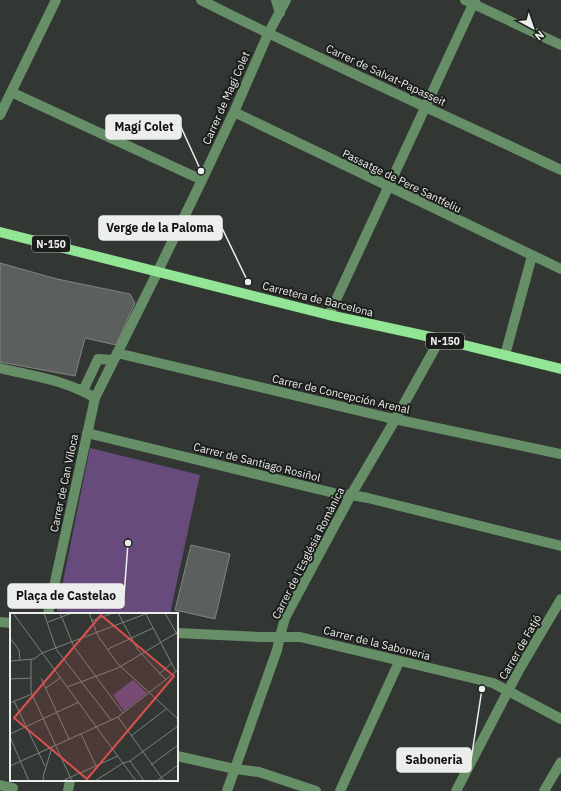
<svg xmlns="http://www.w3.org/2000/svg" width="561" height="791" font-family="'IBM Plex Sans',sans-serif">
	<rect width="100%" height="100%" fill="#333733"/>
	<!-- green -->
	<path fill="#674b7d" d="M 90,448 L 200,475 L 170,614 L 103,614 L 57,611 Z"/>
	<!-- building -->
	<path fill="#5c605c" stroke="#818580" d="M 0,263 L 57,279 L 130,294 L 135,303 L 116,345 L 85,338 L 75,376 L 0,362 Z
		M 191,545 L 230,554 L 215,619 L 175,610 Z"/>
	<g fill="none" stroke-linecap="round" stroke-linejoin="round">
		<!-- minor -->
		<path stroke="#668e67" stroke-width="10" d="M 201,0 C 319,60 441,113 561,170
			M 276,0 L 280,13
			M 465,0 L 561,45
			M 11,92 L 202,180
			M 234,112 L 561,269
			M 0,115 L 56,0
			M 329,315 L 475,0
			M 117,353 L 385,417 L 561,454
			M 505,355 L 532,256
			M 0,368 C 32,376 67,380 95,398
			M 83,391 L 98,359 L 113,360
			M 87,433 L 338,494 L 351,495 L 368,498 L 561,546
			M 48,614 L 95,398 L 158,271 L 202,180 L 234,112 L 268,34 L 286,0
			M 0,622 L 11,623
			M 177,633 L 259,637 L 300,637 L 493,683 L 561,719
			M 177,756 L 235,769 L 259,772 L 316,791
			M 0,785 L 13,788
			M 68,791 L 70,780
			M 227,791 L 277,650 L 280,636 L 285,618 L 351,495 L 395,420 L 440,339
			M 340,791 L 399,662
			M 456,791 L 519,670 L 561,599
			M 544,791 L 561,762"/>
		<!-- major -->
		<path stroke="#92e594" stroke-width="10" d="M 0,232 L 329,315 L 440,339 L 561,369"/>
	</g>
	<g text-anchor="middle" stroke-width="4" stroke-linejoin="round" paint-order="stroke">
		<!-- shield labels -->
		<g fill="#1c1e1c" stroke="#aeb0ae" stroke-width="1">
			<rect x="32" y="236" width="38" height="16" rx="3"/>
			<rect x="426" y="333" width="38" height="16" rx="3"/>
		</g>
		<g font-size="10" font-weight="bold" fill="#eceeec">
			<text x="51" y="248">N-150</text>
			<text x="445" y="345">N-150</text>
		</g>
		<!-- street labels -->
		<g font-size="11" fill="#eceeec" stroke="#1c1e1c">
			<text transform="translate(386 75) rotate(25)" y="4">Carrer de Salvat-Papasseit</text>
			<text transform="translate(226 98) rotate(-66)" y="4">Carrer de Magí Colet</text>
			<text transform="translate(402 181) rotate(26)" y="4">Passatge de Pere Santfeliu</text>
			<text transform="translate(318 299) rotate(14)" y="4">Carretera de Barcelona</text>
			<text transform="translate(341 394) rotate(13)" y="4">Carrer de Concepción Arenal</text>
			<text transform="translate(257 462) rotate(14)" y="4">Carrer de Santiago Rosiñol</text>
			<text transform="translate(64 483) rotate(-78)" y="4">Carrer de Can Viloca</text>
			<text transform="translate(308 553) rotate(-63)" y="4">Carrer de l'Església Romànica</text>
			<text transform="translate(377 643) rotate(14)" y="4">Carrer de la Saboneria</text>
			<text transform="translate(520 647) rotate(-60)" y="4">Carrer de Fatjó</text>
		</g>
	</g>
	<!-- overview -->
	<g transform="translate(10 613)">
		<rect width="168" height="168" fill="#333733"/>
		<path d="M 123,67 L 137,80 L 114,98 L 103,82 Z" fill="#674b7d"/>
		<path fill="none" stroke="#7d807d" stroke-width="1" d="M 3,0 L 126,168M 34,0 L 46,36 L 101,107M 50,0 L 64,34 L 113,100M 79,0 L 88,23 L 108,51 L 168,106M 108,0 L 128,37 L 156,67M 155,0 L 168,23M 136,1 L 166,59M 81,8 L 103,0M 38,9 L 62,0M 0,25 L 9,37 L 10,47M 98,36 L 143,15M 21,46 L 21,79 L 62,168M 0,48 L 24,46 L 32,40 L 138,0M 149,61 L 162,50M 31,65 L 59,126M 0,66 L 21,65M 57,74 L 108,55 L 168,19M 36,75 L 50,65M 4,88 L 35,153M 0,90 L 22,81M 108,104 L 154,168M 0,121 L 69,89M 71,121 L 86,153M 121,123 L 156,96M 0,124 L 19,168M 120,148 L 134,168M 141,152 L 168,132M 0,153 L 108,104 L 168,57M 34,168 L 33,164 L 42,134M 52,168 L 108,143M 85,168 L 113,150 L 120,148 L 168,113M 147,168 L 168,152"/>
		<path fill="#da504f" fill-opacity="0.15" stroke="#da504f" stroke-width="2" d="M 91,2 L 164,63 L 77,166 L 4,105 Z"/>
		<rect width="168" height="168" fill="none" stroke="#eceeec" stroke-width="2"/>
	</g>
	<!-- callouts -->
	<path fill="none" stroke="#eceeec" stroke-width="1.5" d="M201 171L181 127M248 282L222 228M128 543L124 596M482 689L471 760"/>
	<g fill="#eceeec" stroke="#1c1e1c" stroke-width="1.5">
		<circle cx="201" cy="171" r="4"/>
		<circle cx="248" cy="282" r="4"/>
		<circle cx="128" cy="543" r="4"/>
		<circle cx="482" cy="689" r="4"/>
	</g>
	<g fill="#eceeec" stroke="#eceeec" stroke-width="1.5">
		<rect x="106" y="115" width="75" height="24" rx="4"/>
		<rect x="99" y="216" width="123" height="24" rx="4"/>
		<rect x="8" y="584" width="116" height="24" rx="4"/>
		<rect x="397" y="748" width="74" height="24" rx="4"/>
	</g>
	<g font-size="12" text-anchor="middle" font-weight="bold" fill="#111">
		<text x="144" y="131">Magí Colet</text>
		<text x="160" y="232">Verge de la Paloma</text>
		<text x="66" y="600">Plaça de Castelao</text>
		<text x="434" y="764">Saboneria</text>
	</g>
	<!-- north arrow -->
	<g transform="translate(533 28) rotate(140)" stroke="#1c1e1c" stroke-width="3" paint-order="stroke">
	<path d="M0-3L7 15L0 10L-7 15Z" fill="#eceeec"/>
	<text y="-6" font-size="11" font-weight="bold" text-anchor="middle" fill="#eceeec">N</text>
	</g>
</svg>
